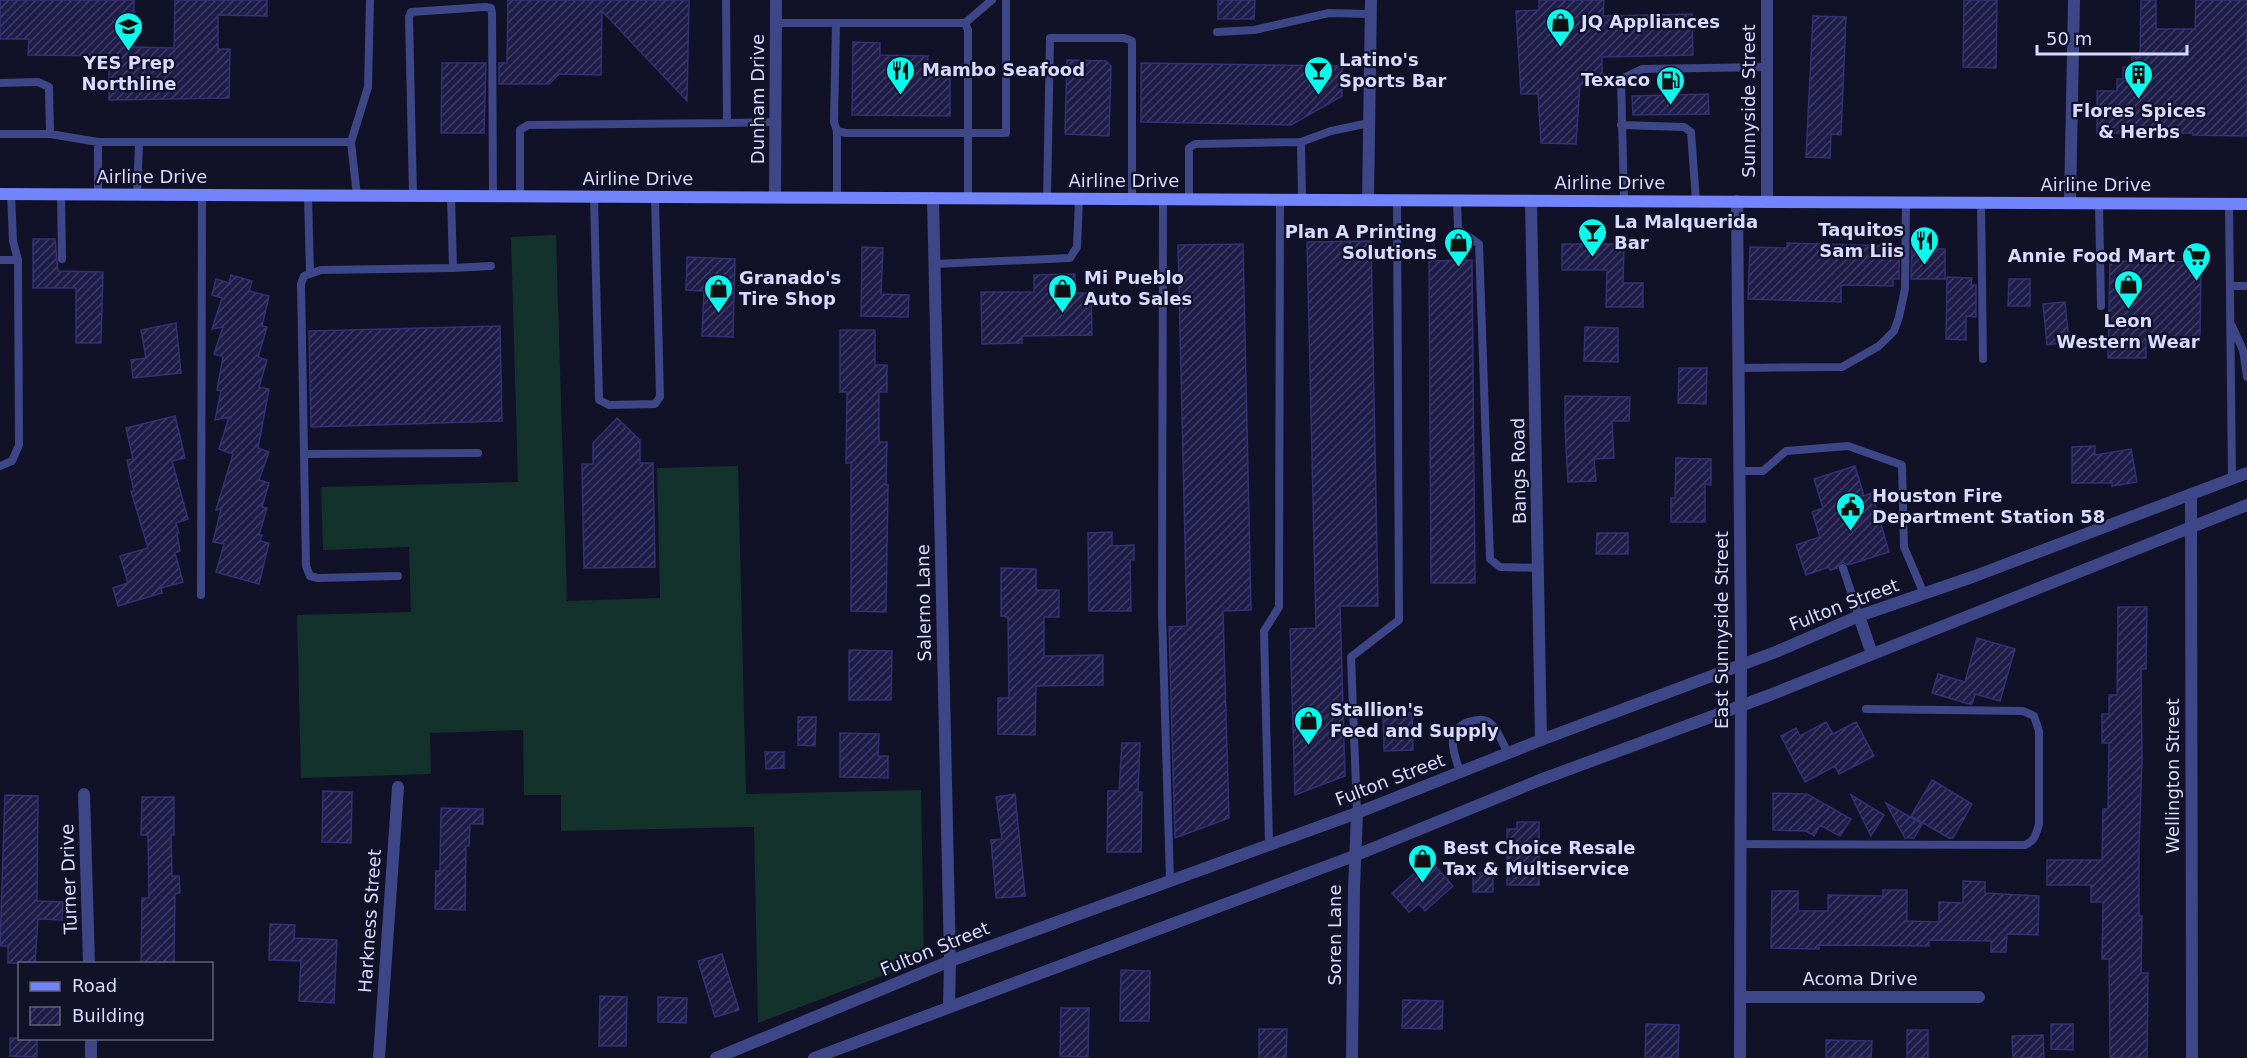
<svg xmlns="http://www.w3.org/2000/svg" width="2247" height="1058" font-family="'DejaVu Sans',sans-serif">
	<defs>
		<pattern id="building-hatch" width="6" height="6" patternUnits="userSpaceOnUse" patternTransform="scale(1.5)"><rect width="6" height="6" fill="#1f1d49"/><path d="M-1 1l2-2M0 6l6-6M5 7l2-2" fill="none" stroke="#3f3d64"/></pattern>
	</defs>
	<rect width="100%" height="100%" fill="#111128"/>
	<!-- grass -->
	<path fill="#14322c" d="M 556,235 L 567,601 L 660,598 L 657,468 L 738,466 L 746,794 L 921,790 L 924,960 L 758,1023 L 754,827 L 561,831 L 561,795 L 524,795 L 523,730 L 430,733 L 431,774 L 301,778 L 297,615 L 411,612 L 409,547 L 323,550 L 321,487 L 518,482 L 511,237 Z"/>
	<!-- building -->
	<path fill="url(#building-hatch)" stroke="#333074" stroke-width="1.5" d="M 0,0 L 134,0 L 134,47 L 174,48 L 175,0 L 267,0 L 267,16 L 218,15 L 218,49 L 230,49 L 229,98 L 109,100 L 109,56 L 28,55 L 29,39 L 0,39 Z
		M 508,0 L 689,0 L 687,101 L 602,11 L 601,75 L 559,74 L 549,84 L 499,84 L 499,63 L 507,63 Z
		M 1218,0 L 1255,0 L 1254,19 L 1218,19 Z
		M 1539,0 L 1604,0 L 1603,16 L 1692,14 L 1693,55 L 1602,57 L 1602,84 L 1580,84 L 1576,144 L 1541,143 L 1538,94 L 1521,94 L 1516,11 L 1539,10 Z
		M 1964,0 L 1997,0 L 1996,68 L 1963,67 Z
		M 2141,0 L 2156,0 L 2156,29 L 2195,29 L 2196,0 L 2247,0 L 2247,136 L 2193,135 L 2193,133 L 2097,133 L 2097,91 L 2117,91 L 2117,79 L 2123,79 L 2123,67 L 2132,67 L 2132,57 L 2140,57 Z
		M 1813,16 L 1846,17 L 1841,135 L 1831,134 L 1830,158 L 1806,157 Z
		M 853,42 L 880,43 L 880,55 L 928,56 L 927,77 L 950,77 L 950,116 L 852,115 Z
		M 1067,60 L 1106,61 L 1111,66 L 1109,136 L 1065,134 Z
		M 442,63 L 486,63 L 484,133 L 441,133 Z
		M 1141,63 L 1342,66 L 1342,96 L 1291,125 L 1141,122 Z
		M 1708,94 L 1709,114 L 1633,115 L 1632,96 Z
		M 33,239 L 55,239 L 58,271 L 103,272 L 101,343 L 76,343 L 76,288 L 33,288 Z
		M 1371,241 L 1378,606 L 1340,606 L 1345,776 L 1295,795 L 1290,629 L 1316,628 L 1307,242 Z
		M 1787,243 L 1894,246 L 1894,249 L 1899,249 L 1899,279 L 1893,279 L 1893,286 L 1841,285 L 1841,302 L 1748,299 L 1750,247 L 1787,248 Z
		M 1243,244 L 1251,610 L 1223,611 L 1229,818 L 1175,838 L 1169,627 L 1187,626 L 1178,245 Z
		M 1562,244 L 1624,244 L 1623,283 L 1643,283 L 1643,307 L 1606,307 L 1607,270 L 1562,270 Z
		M 862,247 L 883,248 L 881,294 L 909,295 L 908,317 L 861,316 Z
		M 1912,249 L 1945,249 L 1945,279 L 1911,279 Z
		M 687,257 L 735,259 L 733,337 L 702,336 L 704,291 L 686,290 Z
		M 1472,260 L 1475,583 L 1431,583 L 1429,261 Z
		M 2110,261 L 2201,262 L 2200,341 L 2146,340 L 2146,358 L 2108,358 Z
		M 1075,274 L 1075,293 L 1091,293 L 1092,335 L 1022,336 L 1022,343 L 982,344 L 981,292 L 1034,292 L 1034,275 Z
		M 231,275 L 252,281 L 249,291 L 269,296 L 262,326 L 267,327 L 258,357 L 267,360 L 259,387 L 269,389 L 258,448 L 269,452 L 259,480 L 269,483 L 262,507 L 267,508 L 259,535 L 262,535 L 260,541 L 269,543 L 259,584 L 216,572 L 224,544 L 213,542 L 221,509 L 216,510 L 233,454 L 219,449 L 229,417 L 215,420 L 221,391 L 217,390 L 223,357 L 214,354 L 223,327 L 212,329 L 222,298 L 212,295 L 216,279 L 229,283 Z
		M 1947,277 L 1972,278 L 1971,285 L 1976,285 L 1976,317 L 1966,316 L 1966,340 L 1946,339 Z
		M 2009,279 L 2030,279 L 2030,306 L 2008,306 Z
		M 2065,302 L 2069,342 L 2047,345 L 2043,304 Z
		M 176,323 L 181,373 L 133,378 L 131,360 L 146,358 L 141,330 Z
		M 500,326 L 502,421 L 311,427 L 309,331 Z
		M 1585,327 L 1618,328 L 1618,362 L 1584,361 Z
		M 840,330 L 875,330 L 875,365 L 887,365 L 887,392 L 879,392 L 879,442 L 887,442 L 886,485 L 888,485 L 886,612 L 851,611 L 851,463 L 846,463 L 847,392 L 840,392 Z
		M 1679,368 L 1707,368 L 1706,404 L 1678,403 Z
		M 1565,396 L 1630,397 L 1629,421 L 1612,421 L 1614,458 L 1594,459 L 1596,481 L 1568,482 L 1565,428 Z
		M 175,416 L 185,458 L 172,461 L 188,519 L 176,523 L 179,533 L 177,533 L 180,551 L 175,553 L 183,582 L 161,588 L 162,593 L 118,606 L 113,588 L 128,583 L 120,556 L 148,548 L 131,491 L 134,491 L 127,460 L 133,459 L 126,428 Z
		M 617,418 L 640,440 L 640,463 L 653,463 L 655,567 L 584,568 L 582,464 L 593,464 L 593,443 Z
		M 2095,446 L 2095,455 L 2131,449 L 2137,482 L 2112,486 L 2112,483 L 2072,483 L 2072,447 Z
		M 1676,458 L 1711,459 L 1711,485 L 1705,484 L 1705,522 L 1671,522 L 1671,498 L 1675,498 Z
		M 1855,466 L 1864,496 L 1872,493 L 1889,552 L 1848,565 L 1842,562 L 1837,568 L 1830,570 L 1829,567 L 1806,575 L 1796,545 L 1820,537 L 1812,512 L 1823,508 L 1814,479 Z
		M 1112,532 L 1112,546 L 1134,545 L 1134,560 L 1130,560 L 1131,611 L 1089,611 L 1088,533 Z
		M 1597,533 L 1628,533 L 1628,554 L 1596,554 Z
		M 1001,568 L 1036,569 L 1036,590 L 1059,590 L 1059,617 L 1044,617 L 1044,656 L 1103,655 L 1103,685 L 1036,686 L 1035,735 L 998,734 L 998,698 L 1009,698 L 1008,617 L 1001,616 Z
		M 2118,607 L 2147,607 L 2146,669 L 2141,669 L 2142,760 L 2139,846 L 2139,916 L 2142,916 L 2141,973 L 2148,973 L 2147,1058 L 2110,1058 L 2109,959 L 2102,959 L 2103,902 L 2091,902 L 2091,885 L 2047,885 L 2047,860 L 2102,860 L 2103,809 L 2108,809 L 2109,743 L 2102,743 L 2102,714 L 2109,714 L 2109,695 L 2117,695 Z
		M 1977,638 L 2015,649 L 2000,701 L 1975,694 L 1972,704 L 1969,704 L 1932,693 L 1938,674 L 1965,682 Z
		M 849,650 L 892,651 L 891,700 L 849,700 Z
		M 1412,713 L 1413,750 L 1384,751 L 1383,714 Z
		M 798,717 L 816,717 L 815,746 L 798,745 Z
		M 1826,722 L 1833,734 L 1856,722 L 1874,756 L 1839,774 L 1835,766 L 1805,782 L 1781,736 L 1796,728 L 1800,736 Z
		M 840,733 L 879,734 L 878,756 L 888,756 L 888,778 L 840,777 Z
		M 1122,743 L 1140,743 L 1138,792 L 1142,792 L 1141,852 L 1107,852 L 1108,791 L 1119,791 Z
		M 765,752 L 784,752 L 784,768 L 766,769 Z
		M 1932,780 L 1972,804 L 1953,838 L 1949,838 L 1911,816 Z
		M 323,791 L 352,792 L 351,843 L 322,842 Z
		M 1773,793 L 1807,794 L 1851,819 L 1840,836 L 1820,825 L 1814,836 L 1806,831 L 1773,830 Z
		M 1015,794 L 1025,896 L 996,898 L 991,840 L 1002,839 L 996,797 Z
		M 5,795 L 38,796 L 37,901 L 63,902 L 62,920 L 38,919 L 35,963 L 8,963 L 8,946 L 0,946 Z
		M 1851,795 L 1884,815 L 1871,836 Z
		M 142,797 L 174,797 L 174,835 L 171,835 L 172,876 L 179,876 L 180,893 L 175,894 L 174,963 L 141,963 L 142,898 L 149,898 L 148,835 L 141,835 Z
		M 1886,803 L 1922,824 L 1914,838 L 1905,838 Z
		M 441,808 L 483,809 L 483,824 L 470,824 L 469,846 L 466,846 L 465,910 L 435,909 L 436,871 L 440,871 Z
		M 1517,822 L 1539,822 L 1539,885 L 1507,885 L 1507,829 L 1517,829 Z
		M 1430,860 L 1453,886 L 1425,911 L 1419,904 L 1409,912 L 1392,893 Z
		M 1473,873 L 1493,873 L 1493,892 L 1473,892 Z
		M 1963,881 L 1985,882 L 1985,893 L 2039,896 L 2038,935 L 2007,934 L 2006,952 L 1991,952 L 1991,941 L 1929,940 L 1929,946 L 1819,945 L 1819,949 L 1771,948 L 1772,891 L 1798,891 L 1798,911 L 1828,911 L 1828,895 L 1883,896 L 1883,890 L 1907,890 L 1907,921 L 1939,922 L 1939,902 L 1963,903 Z
		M 270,924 L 295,925 L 294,938 L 337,940 L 334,1003 L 299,1001 L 301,961 L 269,960 Z
		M 722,954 L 739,1010 L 715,1017 L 698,961 Z
		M 1121,970 L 1150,971 L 1149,1021 L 1120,1021 Z
		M 600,996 L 627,997 L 626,1046 L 599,1046 Z
		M 658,997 L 687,998 L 686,1023 L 658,1022 Z
		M 1403,1000 L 1443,1001 L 1442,1029 L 1402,1028 Z
		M 1061,1008 L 1089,1008 L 1088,1057 L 1060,1056 Z
		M 1646,1024 L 1679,1025 L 1678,1058 L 1645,1058 Z
		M 2051,1024 L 2073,1024 L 2073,1050 L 2051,1049 Z
		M 1259,1029 L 1287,1029 L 1286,1058 L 1259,1058 Z
		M 1907,1030 L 1928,1030 L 1928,1058 L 1907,1058 Z
		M 2043,1035 L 2044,1058 L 2013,1058 L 2012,1036 Z
		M 10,1038 L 37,1038 L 37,1057 L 10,1056 Z
		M 1826,1040 L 1872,1041 L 1871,1058 L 1826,1058 Z"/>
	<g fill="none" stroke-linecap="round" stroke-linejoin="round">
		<!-- service -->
		<path stroke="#3d4686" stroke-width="8" d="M 726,0 L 727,123 L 775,122
			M 776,23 L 965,23
			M 965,23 L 968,30 L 968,198
			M 965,23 L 992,0
			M 836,24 L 834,122 L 837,131 L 846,133 L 1006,133 L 1006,0
			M 1217,32 L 1254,30 L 1329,13 L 1371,14
			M 0,83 L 38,82 L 49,87 L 50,134 L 98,142 L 351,142
			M 1621,125 L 1684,127 L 1691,132 L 1696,201
			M 837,131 L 837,198
			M 0,134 L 50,134
			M 98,142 L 98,195
			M 1301,142 L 1302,200
			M 61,194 L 62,259
			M 137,195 L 139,143
			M 308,196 L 310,273
			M 357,196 L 351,142 L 368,87 L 370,0
			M 413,196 L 409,17 L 411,12 L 485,7 L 491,8 L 492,13 L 493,196
			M 451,196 L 453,268 L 491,266
			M 520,196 L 520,130 L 528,125 L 727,123
			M 594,197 L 599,400 L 609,405 L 655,404 L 660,397 L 655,197
			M 1047,199 L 1050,38 L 1124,38 L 1132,41 L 1132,199
			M 1163,199 L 1162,615 L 1170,881
			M 1189,199 L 1189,148 L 1195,144 L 1301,142 L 1331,131 L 1369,123
			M 1457,200 L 1458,229 L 1479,244 L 1490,559 L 1500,567 L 1539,568
			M 1624,201 L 1621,79 L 1642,69 L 1767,67
			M 1981,203 L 1983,359
			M 2099,203 L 2101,306
			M 2229,204 L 2232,479
			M 0,260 L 18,260
			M 934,264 L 1070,258 L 1077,247 L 1079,199
			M 2230,286 L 2247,286
			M 2232,326 L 2243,350 L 2247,377
			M 1738,368 L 1842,367 L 1879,346 L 1894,331 L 1899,317 L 1905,289 L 1906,202
			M 304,454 L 478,453
			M 0,466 L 12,461 L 19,445 L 18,260 L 13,241 L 11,194
			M 1739,471 L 1763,471 L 1786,451 L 1848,446 L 1902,465 L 1904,547 L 1924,594
			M 1843,568 L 1859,616
			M 398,576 L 318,578 L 310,576 L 306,566 L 301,284 L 304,276 L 321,270 L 453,268
			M 201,595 L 202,195
			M 1460,772 C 1454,753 1444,732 1468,722 C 1474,720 1481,718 1487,721 C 1497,726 1502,743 1508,753
			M 1357,813 L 1351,657 L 1399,620 L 1397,200
			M 1740,844 L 2025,845 C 2035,841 2036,834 2039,824 L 2039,731 L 2034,716 L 2023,711 L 1866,709
			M 1269,845 L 1264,631 L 1279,607 L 1280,200"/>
		<!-- minor -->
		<path stroke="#3d4686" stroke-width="12" d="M 775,197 L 776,0
			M 933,198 L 950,961 L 949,1007
			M 1368,200 L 1371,0
			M 1531,201 L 1541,740
			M 1737,201 L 1741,648 L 1740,1058
			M 1767,202 L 1767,0
			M 2070,203 L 2074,0
			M 2191,494 L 2192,1058
			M 84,794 L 89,964
			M 1740,997 L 1979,997
			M 91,1038 L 91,1058
			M 379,1058 L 398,787
			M 1352,1058 L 1354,888 L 1357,813"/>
		<!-- tertiary -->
		<path stroke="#3d4686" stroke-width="12" d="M 1859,616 L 1872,654
			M 716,1058 L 950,961 L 1357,813 L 1541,740 L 1778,651 L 1859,616 L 1975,576 L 2247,473
			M 814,1058 L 1354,856 L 1540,780 L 1770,695 L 2247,505"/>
		<!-- secondary -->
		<path stroke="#7385fc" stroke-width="12" d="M 0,194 L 2247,204"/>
	</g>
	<!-- icons -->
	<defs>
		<symbol id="shop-pin" viewBox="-11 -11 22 30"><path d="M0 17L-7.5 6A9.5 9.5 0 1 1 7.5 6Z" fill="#0af9ec" stroke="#111128"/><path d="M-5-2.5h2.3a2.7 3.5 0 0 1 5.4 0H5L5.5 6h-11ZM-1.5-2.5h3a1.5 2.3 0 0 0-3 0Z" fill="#111"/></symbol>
		<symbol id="school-pin" viewBox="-11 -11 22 30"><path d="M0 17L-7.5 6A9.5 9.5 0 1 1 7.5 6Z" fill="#0af9ec" stroke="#111128"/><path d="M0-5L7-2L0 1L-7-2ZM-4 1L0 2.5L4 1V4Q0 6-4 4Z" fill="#111"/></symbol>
		<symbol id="restaurant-pin" viewBox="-11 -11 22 30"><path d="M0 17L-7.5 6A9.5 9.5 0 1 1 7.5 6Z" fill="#0af9ec" stroke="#111128"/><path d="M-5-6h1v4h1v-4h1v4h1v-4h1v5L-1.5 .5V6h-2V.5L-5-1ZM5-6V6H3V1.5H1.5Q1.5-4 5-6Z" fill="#111"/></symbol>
		<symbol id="bar-pin" viewBox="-11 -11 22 30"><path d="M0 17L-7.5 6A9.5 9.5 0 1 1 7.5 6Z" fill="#0af9ec" stroke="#111128"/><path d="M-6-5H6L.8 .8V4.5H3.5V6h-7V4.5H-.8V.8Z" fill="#111"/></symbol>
		<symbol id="building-pin" viewBox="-11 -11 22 30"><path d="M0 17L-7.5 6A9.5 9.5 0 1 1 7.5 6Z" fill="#0af9ec" stroke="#111128"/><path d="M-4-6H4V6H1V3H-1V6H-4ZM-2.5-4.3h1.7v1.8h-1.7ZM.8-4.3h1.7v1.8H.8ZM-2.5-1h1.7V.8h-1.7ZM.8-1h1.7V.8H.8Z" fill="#111"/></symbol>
		<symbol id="fuel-pin" viewBox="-11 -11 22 30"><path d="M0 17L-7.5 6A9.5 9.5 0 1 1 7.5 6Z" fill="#0af9ec" stroke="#111128"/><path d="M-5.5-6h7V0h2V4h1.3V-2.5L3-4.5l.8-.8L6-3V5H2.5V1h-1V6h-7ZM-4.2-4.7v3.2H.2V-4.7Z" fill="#111"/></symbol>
		<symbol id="supermarket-pin" viewBox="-11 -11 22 30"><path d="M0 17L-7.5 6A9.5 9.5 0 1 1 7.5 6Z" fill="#0af9ec" stroke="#111128"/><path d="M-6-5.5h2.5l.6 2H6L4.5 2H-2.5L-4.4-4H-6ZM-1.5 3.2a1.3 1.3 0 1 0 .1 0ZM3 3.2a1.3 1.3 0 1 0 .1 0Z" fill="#111"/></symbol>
		<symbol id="civic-pin" viewBox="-11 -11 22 30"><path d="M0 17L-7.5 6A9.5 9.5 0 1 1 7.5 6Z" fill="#0af9ec" stroke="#111128"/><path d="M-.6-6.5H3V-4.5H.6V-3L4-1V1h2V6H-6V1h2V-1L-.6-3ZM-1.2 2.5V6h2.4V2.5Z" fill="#111"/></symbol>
	</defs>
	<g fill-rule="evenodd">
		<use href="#shop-pin" x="1544" y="6" width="33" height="45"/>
		<use href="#school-pin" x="112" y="10" width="33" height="45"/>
		<use href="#restaurant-pin" x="884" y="54" width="33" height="45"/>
		<use href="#bar-pin" x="1302" y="54" width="33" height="45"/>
		<use href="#building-pin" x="2122" y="58" width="33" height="45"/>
		<use href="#fuel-pin" x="1654" y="64" width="33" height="45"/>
		<use href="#bar-pin" x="1576" y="216" width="33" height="45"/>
		<use href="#restaurant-pin" x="1908" y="224" width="33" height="45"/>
		<use href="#shop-pin" x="1442" y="226" width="33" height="45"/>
		<use href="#supermarket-pin" x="2180" y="240" width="33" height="45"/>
		<use href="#shop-pin" x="2112" y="268" width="33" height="45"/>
		<use href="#shop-pin" x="702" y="272" width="33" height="45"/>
		<use href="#shop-pin" x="1046" y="272" width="33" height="45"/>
		<use href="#civic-pin" x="1834" y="490" width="33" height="45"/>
		<use href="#shop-pin" x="1292" y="704" width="33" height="45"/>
		<use href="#shop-pin" x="1406" y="842" width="33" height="45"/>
	</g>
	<g text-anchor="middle" stroke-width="4.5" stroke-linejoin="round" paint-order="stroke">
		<!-- poi labels -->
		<g font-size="18" font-weight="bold" fill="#d9dbfe" stroke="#111128" text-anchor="start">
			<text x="1581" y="28">JQ Appliances</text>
			<text x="1339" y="66">Latino's<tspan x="1339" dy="21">Sports Bar</tspan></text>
			<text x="129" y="69" text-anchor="middle">YES Prep<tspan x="129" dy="21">Northline</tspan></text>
			<text x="922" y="76">Mambo Seafood</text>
			<text x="1650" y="86" text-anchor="end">Texaco</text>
			<text x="2139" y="117" text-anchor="middle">Flores Spices<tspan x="2139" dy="21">&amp; Herbs</tspan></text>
			<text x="1614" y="228">La Malquerida<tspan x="1614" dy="21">Bar</tspan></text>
			<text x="1904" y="236" text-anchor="end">Taquitos<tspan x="1904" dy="21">Sam Liis</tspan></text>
			<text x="1437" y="238" text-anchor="end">Plan A Printing<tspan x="1437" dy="21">Solutions</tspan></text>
			<text x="2175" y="262" text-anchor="end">Annie Food Mart</text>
			<text x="739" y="284">Granado's<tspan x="739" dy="21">Tire Shop</tspan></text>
			<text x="1084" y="284">Mi Pueblo<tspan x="1084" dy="21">Auto Sales</tspan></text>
			<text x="2128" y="327" text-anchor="middle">Leon<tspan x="2128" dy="21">Western Wear</tspan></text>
			<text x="1872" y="502">Houston Fire<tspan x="1872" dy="21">Department Station 58</tspan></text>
			<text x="1330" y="716">Stallion's<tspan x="1330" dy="21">Feed and Supply</tspan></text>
			<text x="1443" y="854">Best Choice Resale<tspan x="1443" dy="21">Tax &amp; Multiservice</tspan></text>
		</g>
		<!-- street labels -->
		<g font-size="18" fill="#d9dbfe" stroke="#111128">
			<text transform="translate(758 99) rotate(-90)" y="6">Dunham Drive</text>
			<text transform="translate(1749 101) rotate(-90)" y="6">Sunnyside Street</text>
			<text x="152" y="183">Airline Drive</text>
			<text x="638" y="185">Airline Drive</text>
			<text x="1124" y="187">Airline Drive</text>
			<text x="1610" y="189">Airline Drive</text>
			<text x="2096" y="191">Airline Drive</text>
			<text transform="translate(1519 471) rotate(-91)" y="6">Bangs Road</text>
			<text transform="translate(924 603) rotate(-91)" y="6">Salerno Lane</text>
			<text transform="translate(1844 605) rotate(-21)" y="6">Fulton Street</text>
			<text transform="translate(1722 630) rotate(-90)" y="6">East Sunnyside Street</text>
			<text transform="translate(2173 776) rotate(-90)" y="6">Wellington Street</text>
			<text transform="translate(1390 780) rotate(-21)" y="6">Fulton Street</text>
			<text transform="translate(69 879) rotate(-92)" y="6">Turner Drive</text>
			<text transform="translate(370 921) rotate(-86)" y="6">Harkness Street</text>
			<text transform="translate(1335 935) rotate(-90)" y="6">Soren Lane</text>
			<text transform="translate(935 949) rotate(-22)" y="6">Fulton Street</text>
			<text x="1860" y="985">Acoma Drive</text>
		</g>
	</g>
	<!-- legend -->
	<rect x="18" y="962" width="195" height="78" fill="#111128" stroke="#61627e" stroke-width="1.5"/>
	<rect x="30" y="982" width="30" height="9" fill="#7385fc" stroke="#61627e" stroke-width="1.5"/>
	<text x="72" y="992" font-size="18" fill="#d9dbfe">Road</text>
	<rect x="30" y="1007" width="30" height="18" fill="url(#building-hatch)" stroke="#61627e" stroke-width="1.5"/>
	<text x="72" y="1022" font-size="18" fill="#d9dbfe">Building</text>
	<!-- scale -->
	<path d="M2037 45v9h150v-9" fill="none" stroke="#d9dbfe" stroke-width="3"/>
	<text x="2046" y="45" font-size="18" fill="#d9dbfe" stroke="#111128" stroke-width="4.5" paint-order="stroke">50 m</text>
</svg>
